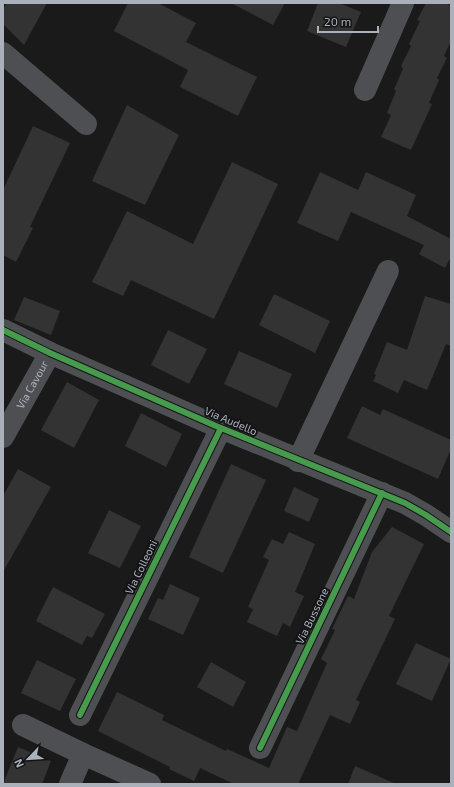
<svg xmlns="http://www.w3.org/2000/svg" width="454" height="787" font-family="'Exo 2',sans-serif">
	<rect width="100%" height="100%" fill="#1a1a1a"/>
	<!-- building -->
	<path fill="#333334" d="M 7,3 L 47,3 L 24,45 L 3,24 L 3,9 Z
		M 128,3 L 158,3 L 196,23 L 186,42 L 257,77 L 238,116 L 180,87 L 188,70 L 114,31 Z
		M 231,3 L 285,3 L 273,25 Z
		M 318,3 L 339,3 L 361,12 L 346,47 L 307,31 Z
		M 426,3 L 445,3 L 451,6 L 451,41 L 444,56 L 447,58 L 437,78 L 439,80 L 429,103 L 432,104 L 411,150 L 381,137 L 391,115 L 387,113 L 396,91 L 394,89 L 403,69 L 401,66 L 411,46 L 409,44 L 420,21 L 417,20 Z
		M 127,105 L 179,135 L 145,205 L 92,181 Z
		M 33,126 L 70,143 L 30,227 L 33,228 L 16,262 L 3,255 L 3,190 Z
		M 232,162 L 278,184 L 214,319 L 131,280 L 123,296 L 92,282 L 127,211 L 193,244 Z
		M 320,172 L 358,190 L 366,172 L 416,195 L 407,216 L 451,239 L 451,257 L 445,268 L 419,254 L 424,245 L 351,212 L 338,241 L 297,223 Z
		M 274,294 L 330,321 L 315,353 L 259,325 Z
		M 425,296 L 451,304 L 451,346 L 446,344 L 427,390 L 404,380 L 398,393 L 373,381 L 376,375 L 374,374 L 387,342 L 407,350 Z
		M 24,297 L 60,311 L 51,335 L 14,320 Z
		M 168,330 L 207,349 L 189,384 L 151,365 Z
		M 239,351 L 292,374 L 277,408 L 224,384 Z
		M 67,382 L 99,400 L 74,448 L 41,430 Z
		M 362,406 L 380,415 L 383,409 L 451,440 L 451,449 L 438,479 L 347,438 Z
		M 141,413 L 182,434 L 166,467 L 125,446 Z
		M 231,464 L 266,480 L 223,573 L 189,557 Z
		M 18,469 L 51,487 L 3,572 L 3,496 Z
		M 294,487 L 319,499 L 309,522 L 284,511 Z
		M 109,510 L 141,526 L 120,568 L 88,553 Z
		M 392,527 L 424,544 L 389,616 L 395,619 L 356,700 L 360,702 L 350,724 L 330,715 L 299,782 L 302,784 L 234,784 L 200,768 L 194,781 L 169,769 L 170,767 L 98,731 L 117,692 L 164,715 L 162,720 L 226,751 L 227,749 L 269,768 L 287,727 L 297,731 L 327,663 L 321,659 L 335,630 L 332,629 L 348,596 L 354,599 L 372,552 Z
		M 289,532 L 315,544 L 295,592 L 304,596 L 290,627 L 283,623 L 277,636 L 247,622 L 253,609 L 248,607 L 269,560 L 263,557 L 272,539 L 283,544 Z
		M 170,584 L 200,598 L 183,635 L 148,619 L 158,598 L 163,600 Z
		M 53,587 L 105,614 L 92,638 L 87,636 L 82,645 L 36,621 Z
		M 416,643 L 451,659 L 432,701 L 396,684 Z
		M 37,660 L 76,679 L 60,711 L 21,693 Z
		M 211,662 L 246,682 L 233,707 L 197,687 Z
		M 18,747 L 51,761 L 42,784 L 3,784 Z
		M 355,766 L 396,784 L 348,784 Z"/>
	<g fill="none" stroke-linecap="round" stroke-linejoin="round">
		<!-- minor -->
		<g stroke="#4e4f53" stroke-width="22">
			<path d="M 3,53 L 86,124"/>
			<path d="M 365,90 L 403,3"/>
			<path d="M 3,330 L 50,353 L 216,426 L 405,503 L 426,515 L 451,532"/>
			<path id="s1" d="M 3,437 L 50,353"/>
			<path d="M 298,461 L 388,271"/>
			<path d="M 80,715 L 221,428"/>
			<path d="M 23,725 L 83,754"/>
			<path d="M 260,748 L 382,493"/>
			<path d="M 70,784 L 83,754 L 150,784"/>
		</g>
		<defs>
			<path id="cycleway" d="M 3,330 L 50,353 L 216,426 L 405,503 L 426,515 L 451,532
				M 80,715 L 221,428
				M 260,748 L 382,493"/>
		</defs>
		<!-- cycleway casing -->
		<use href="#cycleway" stroke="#141416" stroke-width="8"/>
		<!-- cycleway -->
		<use href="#cycleway" stroke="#469c4c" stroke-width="6"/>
	</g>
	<g text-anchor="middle" stroke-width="4" stroke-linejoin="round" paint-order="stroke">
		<!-- street labels -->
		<g font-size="11" fill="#abb1ba" stroke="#141416">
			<text dy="4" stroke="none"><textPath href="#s1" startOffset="60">Via Cavour</textPath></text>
			<text transform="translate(231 421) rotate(23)" y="4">Via Audello</text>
			<text transform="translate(141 567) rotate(-64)" y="4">Via Colleoni</text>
			<text transform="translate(312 616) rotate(-64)" y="4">Via Bussone</text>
		</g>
	</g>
	<!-- border -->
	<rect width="454" height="787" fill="none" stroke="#abb1ba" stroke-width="8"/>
	<!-- north arrow -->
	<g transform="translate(28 759) rotate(245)" stroke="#141416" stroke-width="3" paint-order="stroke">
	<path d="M0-3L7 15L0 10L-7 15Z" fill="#abb1ba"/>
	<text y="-6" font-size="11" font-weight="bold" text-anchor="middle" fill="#abb1ba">N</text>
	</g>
	<!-- scale -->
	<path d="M318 26v6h60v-6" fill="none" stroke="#abb1ba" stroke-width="2"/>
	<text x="324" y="26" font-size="12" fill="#abb1ba" stroke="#141416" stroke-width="3" paint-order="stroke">20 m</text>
</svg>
